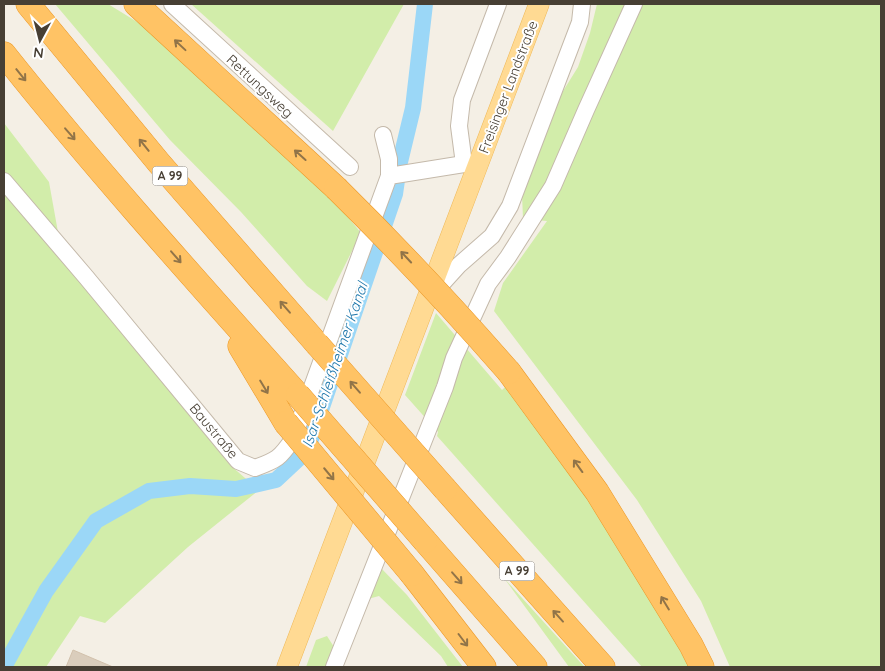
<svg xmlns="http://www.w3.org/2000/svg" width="885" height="671" font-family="Quicksand,sans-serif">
	<rect width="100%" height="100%" fill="#f4efe5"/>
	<!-- green -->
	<path fill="#d2edaa" d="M 55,4 L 108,4 L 152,31 L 330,195 L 361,233 L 327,301 L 307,286 L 241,212 L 170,140 Z
		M 191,4 L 404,4 L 333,131 Z
		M 597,4 L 881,4 L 881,667 L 730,667 L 701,601 L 637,500 L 494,311 L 503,283 L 547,221 L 523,219 L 522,194 L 547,117 L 578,67 L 590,33 Z
		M 4,123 L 49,182 L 63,260 L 230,465 L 259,490 L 188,547 L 105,623 L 80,616 L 46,667 L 4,667 Z
		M 436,313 L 502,390 L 507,385 L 581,483 L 683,648 L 680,650 L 689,667 L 642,667 L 437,436 L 438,432 L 405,395 Z
		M 381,568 L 407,595 L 463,667 L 448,667 L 441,656 L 379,596 L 368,599 Z
		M 504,578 L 580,662 L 585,667 L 569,667 Z
		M 327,636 L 334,647 L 327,667 L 306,667 L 316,640 Z"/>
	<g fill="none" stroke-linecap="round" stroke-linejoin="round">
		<!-- canal -->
		<path stroke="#9bd7f7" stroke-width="16" d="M 4,667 L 46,591 L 96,521 L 149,491 L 190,486 L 236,489 L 276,480 L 307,451 L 395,194 L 399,166 L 413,108 L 425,4"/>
	</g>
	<!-- building -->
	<path fill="#dacdbc" stroke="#d2c1ac" d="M 73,650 L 113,667 L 66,667 Z"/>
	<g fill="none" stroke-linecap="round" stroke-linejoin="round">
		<defs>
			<path id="minor" d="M 172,4 L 350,167
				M 383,135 L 389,159 L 389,176
				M 464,164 L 459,126 L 462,100 L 498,4
				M 4,181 L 86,277 L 238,461 L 255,468 C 277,460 280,458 293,439 L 389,176 L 464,164
				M 430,297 L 459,265 L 492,236 L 510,206 L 580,22 L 582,4
				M 334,667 L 445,387 L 454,358 L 488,284 L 508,257 L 553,186 L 586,110 L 634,4"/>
			<path id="major" d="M 287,667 L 539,4"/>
			<path id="highway" d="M 28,4 L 159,163 L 317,344
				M 136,4 L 336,188
				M 4,54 C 97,171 198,283 298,395
				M 240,346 L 286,423
				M 509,372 L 597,492 L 691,645 L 702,667
				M 445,489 L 603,667
				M 425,541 L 535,667
				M 412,574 L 484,667"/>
		</defs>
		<!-- minor casing -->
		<use href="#minor" stroke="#c4b9aa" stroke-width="18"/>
		<!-- major casing -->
		<use href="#major" stroke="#efb959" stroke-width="21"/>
		<!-- highway casing -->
		<use href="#highway" stroke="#ec9827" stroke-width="25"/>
		<!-- minor -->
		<use href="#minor" stroke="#fff" stroke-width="16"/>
		<!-- major -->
		<use href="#major" stroke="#ffda93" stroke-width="20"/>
		<!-- highway -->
		<use href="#highway" stroke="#ffc365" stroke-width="24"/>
		<defs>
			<path id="highway-bridge" d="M 336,188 C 396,247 453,308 509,372
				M 317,344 L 445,489
				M 298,395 L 425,541
				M 286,423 L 412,574"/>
		</defs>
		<!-- highway-bridge casing -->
		<use href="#highway-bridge" stroke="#ec9827" stroke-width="25" stroke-linecap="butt"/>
		<!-- highway-bridge -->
		<use href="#highway-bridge" stroke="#ffc365" stroke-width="24"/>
	</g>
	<!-- one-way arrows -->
	<defs><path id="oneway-shaft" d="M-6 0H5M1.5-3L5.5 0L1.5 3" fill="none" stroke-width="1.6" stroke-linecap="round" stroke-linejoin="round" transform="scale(1.25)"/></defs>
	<g stroke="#917448">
		<use href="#oneway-shaft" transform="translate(180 45) rotate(-137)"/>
		<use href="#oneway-shaft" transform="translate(21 75) rotate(51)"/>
		<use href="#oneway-shaft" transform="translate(70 134) rotate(49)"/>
		<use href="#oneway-shaft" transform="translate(144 145) rotate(-129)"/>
		<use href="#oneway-shaft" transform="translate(300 155) rotate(-138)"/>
		<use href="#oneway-shaft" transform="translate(176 257) rotate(49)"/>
		<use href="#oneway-shaft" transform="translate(406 257) rotate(-133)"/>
		<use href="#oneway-shaft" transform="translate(285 307) rotate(-131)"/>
		<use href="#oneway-shaft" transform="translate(264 387) rotate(59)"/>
		<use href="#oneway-shaft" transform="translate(355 387) rotate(-131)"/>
		<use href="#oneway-shaft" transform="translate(578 466) rotate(-126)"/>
		<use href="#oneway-shaft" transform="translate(329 474) rotate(50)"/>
		<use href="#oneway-shaft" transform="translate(457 578) rotate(49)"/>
		<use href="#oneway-shaft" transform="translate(665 603) rotate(-121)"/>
		<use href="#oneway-shaft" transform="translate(558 616) rotate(-132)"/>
		<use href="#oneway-shaft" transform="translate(463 640) rotate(53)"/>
	</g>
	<g text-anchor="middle" stroke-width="4" stroke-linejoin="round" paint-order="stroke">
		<!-- shield labels -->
		<g fill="#fff" stroke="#7e7971" stroke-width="1">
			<rect x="152.5" y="166.5" width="35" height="19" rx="4"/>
			<rect x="499.5" y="561.5" width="35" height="19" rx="4"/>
		</g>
		<g font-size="12" font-weight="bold" fill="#473f34">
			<text x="170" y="180">A 99</text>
			<text x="517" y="575">A 99</text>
		</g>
		<!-- street labels -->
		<g font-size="14" fill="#473f34" stroke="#fff">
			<text transform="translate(260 86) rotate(43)" y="5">Rettungsweg</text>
			<text transform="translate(508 87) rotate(-69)" y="5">Freisinger Landstraße</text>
			<text transform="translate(214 431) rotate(50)" y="5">Baustraße</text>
		</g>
		<!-- water labels -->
		<g font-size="15" font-style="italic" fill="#2179ac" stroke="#fff">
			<text transform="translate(335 365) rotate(-71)" y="5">Isar-Schleißheimer Kanal</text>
		</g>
	</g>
	<!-- border -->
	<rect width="885" height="671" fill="none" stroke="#473f34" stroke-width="10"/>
	<!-- north arrow -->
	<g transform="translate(40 40) rotate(187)" stroke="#ffffff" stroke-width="4" paint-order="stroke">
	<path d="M0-4L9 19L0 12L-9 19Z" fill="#473f34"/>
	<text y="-8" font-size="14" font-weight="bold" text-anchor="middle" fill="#473f34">N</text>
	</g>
</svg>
